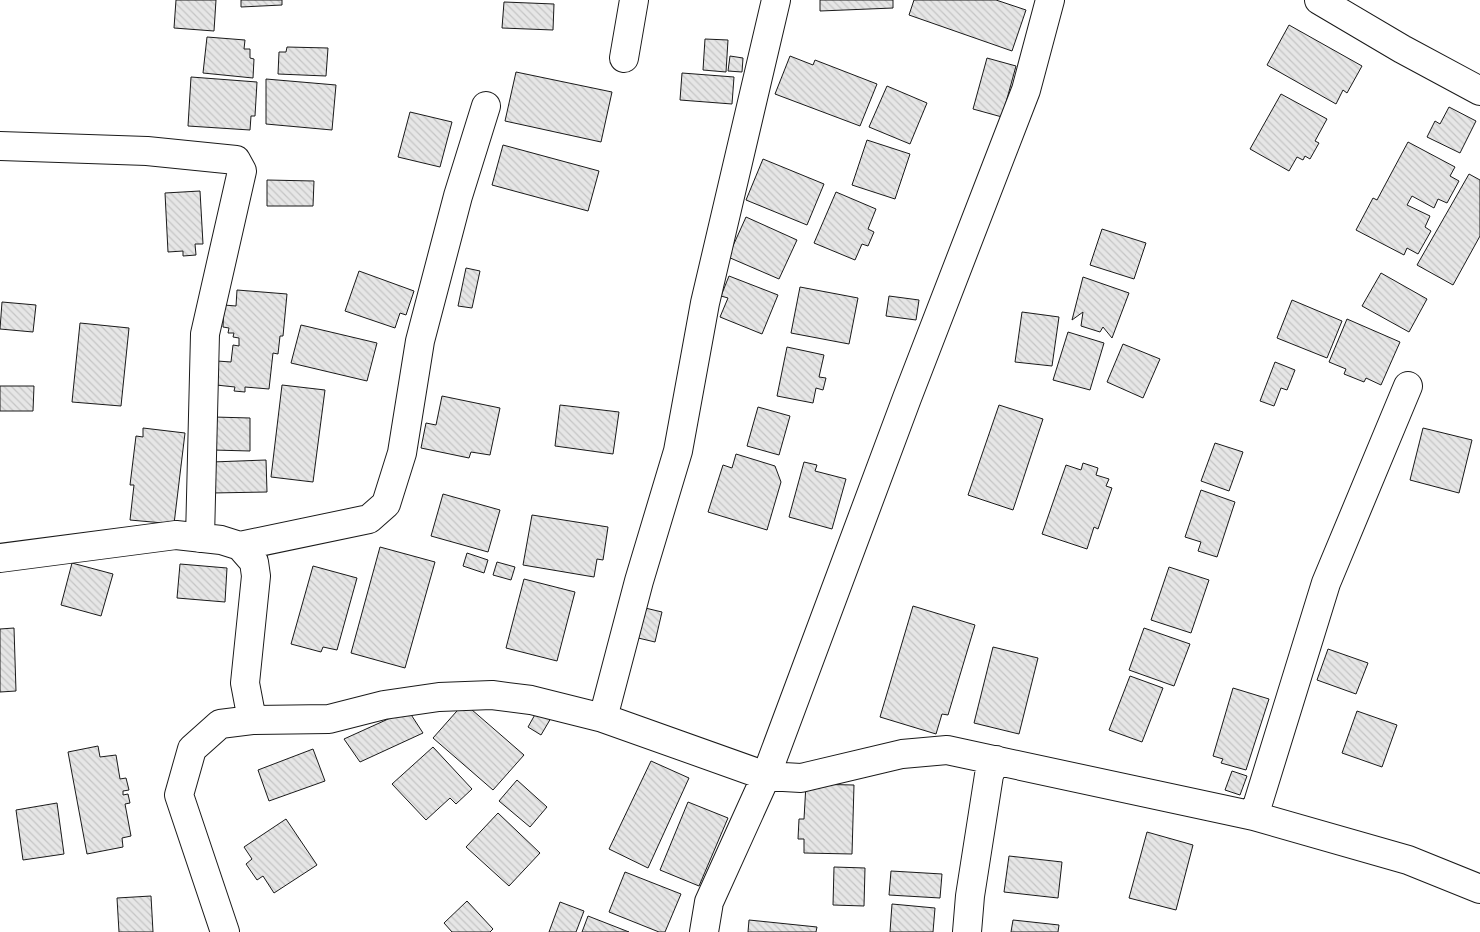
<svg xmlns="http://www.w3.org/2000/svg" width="1480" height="932" font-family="'Public Sans',sans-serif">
	<defs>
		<pattern id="building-back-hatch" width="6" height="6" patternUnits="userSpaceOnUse" patternTransform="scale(1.25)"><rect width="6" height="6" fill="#e6e6e6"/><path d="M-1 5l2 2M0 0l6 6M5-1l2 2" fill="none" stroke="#c5c5c5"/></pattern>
	</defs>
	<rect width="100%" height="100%" fill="#fff"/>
	<!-- building -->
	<path fill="url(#building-back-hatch)" stroke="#1a1a1a" d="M 176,0 L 216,0 L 214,31 L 174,28 Z
		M 241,0 L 282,0 L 282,5 L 241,7 Z
		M 820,0 L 893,0 L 893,8 L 820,11 Z
		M 914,0 L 996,0 L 1026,10 L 1012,51 L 909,15 Z
		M 504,2 L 554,4 L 553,30 L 502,28 Z
		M 1289,25 L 1362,66 L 1347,93 L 1343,90 L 1336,104 L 1267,65 Z
		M 207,37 L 245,40 L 244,49 L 250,49 L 250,58 L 254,59 L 253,78 L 203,73 Z
		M 705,39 L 728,40 L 726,72 L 703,70 Z
		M 287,47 L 328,48 L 326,76 L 278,74 L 279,52 L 286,52 Z
		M 730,56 L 743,58 L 742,72 L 728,71 Z
		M 790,56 L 813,65 L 815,60 L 877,84 L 860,126 L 775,94 Z
		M 987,58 L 1016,66 L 1002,117 L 973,109 Z
		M 516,72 L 612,92 L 601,142 L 505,121 Z
		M 682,73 L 734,77 L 732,104 L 680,100 Z
		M 191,77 L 257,82 L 255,116 L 251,116 L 250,130 L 188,126 Z
		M 266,79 L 336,85 L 332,130 L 266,124 Z
		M 887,86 L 927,103 L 910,144 L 869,127 Z
		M 1281,94 L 1327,119 L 1315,141 L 1319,143 L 1310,159 L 1305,156 L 1303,160 L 1297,157 L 1289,171 L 1250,149 Z
		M 1449,107 L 1476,121 L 1460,153 L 1427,137 L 1435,121 L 1440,124 Z
		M 410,112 L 452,122 L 440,167 L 398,157 Z
		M 867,140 L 910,154 L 895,199 L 852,185 Z
		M 1408,142 L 1455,167 L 1450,176 L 1459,181 L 1447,203 L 1438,199 L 1434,208 L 1412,196 L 1407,205 L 1430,216 L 1425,227 L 1431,231 L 1418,254 L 1407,248 L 1404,255 L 1356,230 L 1373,198 L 1377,200 Z
		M 503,145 L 599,171 L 588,211 L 492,185 Z
		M 763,159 L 824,184 L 807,225 L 746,200 Z
		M 1469,174 L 1480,180 L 1480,236 L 1453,285 L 1417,265 Z
		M 267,180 L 314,181 L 313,206 L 267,206 Z
		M 200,191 L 203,244 L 195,244 L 196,255 L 183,256 L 183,251 L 168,252 L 165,193 Z
		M 836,192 L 876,209 L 868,229 L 874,232 L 868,246 L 862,244 L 855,260 L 814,243 Z
		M 746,217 L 797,240 L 779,279 L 728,257 Z
		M 1102,229 L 1146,243 L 1134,279 L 1090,265 Z
		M 466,268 L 480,271 L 472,308 L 458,306 Z
		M 359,271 L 414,291 L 406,315 L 400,313 L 395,328 L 345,311 Z
		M 1381,273 L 1427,299 L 1409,332 L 1362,306 Z
		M 729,276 L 778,295 L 762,334 L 720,317 L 728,298 L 721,296 Z
		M 1083,277 L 1129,293 L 1112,338 L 1103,327 L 1100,332 L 1081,326 L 1083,312 L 1072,320 Z
		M 800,287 L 858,298 L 849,344 L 791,333 Z
		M 237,290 L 287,294 L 283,336 L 280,336 L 278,354 L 273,353 L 269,389 L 245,387 L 245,392 L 234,391 L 235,387 L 216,385 L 217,361 L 231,362 L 233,345 L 239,346 L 239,338 L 233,337 L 234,333 L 228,333 L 229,328 L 223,327 L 224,305 L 236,306 Z
		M 889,296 L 919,300 L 916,320 L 886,316 Z
		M 1292,300 L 1342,321 L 1327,358 L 1277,338 Z
		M 2,302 L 36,305 L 33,332 L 0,329 Z
		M 1022,312 L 1059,317 L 1052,366 L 1015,362 Z
		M 1347,319 L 1400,342 L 1381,385 L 1366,378 L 1364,382 L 1344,374 L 1346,369 L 1329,362 Z
		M 80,323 L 129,328 L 121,406 L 72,402 Z
		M 301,325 L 377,343 L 367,381 L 291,363 Z
		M 1068,332 L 1104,343 L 1090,390 L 1053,380 Z
		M 1123,344 L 1160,359 L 1143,398 L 1107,382 Z
		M 787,347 L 824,355 L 819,377 L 826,378 L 823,390 L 816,388 L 813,403 L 777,396 Z
		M 1275,362 L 1295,370 L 1287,390 L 1281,388 L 1274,406 L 1260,401 Z
		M 282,385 L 325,390 L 313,482 L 271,477 Z
		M 0,386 L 34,386 L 33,411 L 0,411 Z
		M 442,396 L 500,408 L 490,455 L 471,452 L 469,458 L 421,448 L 426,423 L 436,425 Z
		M 560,405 L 619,412 L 613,454 L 555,446 Z
		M 999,405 L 1043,419 L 1013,510 L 968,495 Z
		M 758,407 L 790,416 L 779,455 L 747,446 Z
		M 214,417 L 250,418 L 250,451 L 213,450 Z
		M 143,428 L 185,433 L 174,524 L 130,520 L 134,485 L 130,485 L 136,436 L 143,437 Z
		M 1423,428 L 1472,440 L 1459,493 L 1410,480 Z
		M 1215,443 L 1243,452 L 1229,491 L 1201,481 Z
		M 736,454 L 775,466 L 781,482 L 767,530 L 708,512 L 723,465 L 732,468 Z
		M 266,460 L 267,492 L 212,493 L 212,462 Z
		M 804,462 L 817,465 L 815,471 L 846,479 L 832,529 L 789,517 Z
		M 1083,463 L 1098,468 L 1096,475 L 1109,479 L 1106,486 L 1112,488 L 1098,529 L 1094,527 L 1087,549 L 1042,534 L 1066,465 L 1081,470 Z
		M 1201,490 L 1235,502 L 1217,557 L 1198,551 L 1201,542 L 1185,537 Z
		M 443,494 L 500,510 L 488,552 L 431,536 Z
		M 532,515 L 608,527 L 603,560 L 597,559 L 594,577 L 523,565 Z
		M 380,547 L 435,562 L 405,668 L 351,653 Z
		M 467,553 L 488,560 L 484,573 L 463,566 Z
		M 497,562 L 515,567 L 511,580 L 493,575 Z
		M 72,563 L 113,574 L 101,616 L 61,605 Z
		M 180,564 L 227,568 L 225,602 L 177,598 Z
		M 313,566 L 357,578 L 337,650 L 323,647 L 321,652 L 291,644 Z
		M 1169,567 L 1209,580 L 1191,633 L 1151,620 Z
		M 524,579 L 575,592 L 557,661 L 506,648 Z
		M 913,606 L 975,625 L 948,715 L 942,714 L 936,734 L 880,717 Z
		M 641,607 L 662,612 L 655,642 L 634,637 Z
		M 14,628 L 16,691 L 0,692 L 0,629 Z
		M 1144,628 L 1190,644 L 1174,686 L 1129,670 Z
		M 993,647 L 1038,658 L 1019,734 L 974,723 Z
		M 1328,649 L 1368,663 L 1356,694 L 1317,680 Z
		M 1130,676 L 1163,688 L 1142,742 L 1109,730 Z
		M 1233,688 L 1269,699 L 1246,770 L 1221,763 L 1223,759 L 1213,756 Z
		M 464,703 L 524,755 L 493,790 L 433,738 Z
		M 408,710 L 423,733 L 360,762 L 344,739 Z
		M 537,711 L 551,718 L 541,735 L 528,727 Z
		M 1357,711 L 1397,725 L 1382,767 L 1342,753 Z
		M 98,746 L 100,757 L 116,755 L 120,779 L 126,778 L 129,790 L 123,791 L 123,795 L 128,794 L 130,803 L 125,804 L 131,836 L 122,838 L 123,847 L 87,854 L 68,752 Z
		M 433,747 L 472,789 L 456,804 L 450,798 L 426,820 L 392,784 Z
		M 313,749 L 325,781 L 269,801 L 258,770 Z
		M 651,761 L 689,778 L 648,868 L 609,849 Z
		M 1232,771 L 1247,776 L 1240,795 L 1225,790 Z
		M 517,780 L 547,807 L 530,827 L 499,801 Z
		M 806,784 L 854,785 L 852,854 L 804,853 L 804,839 L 798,839 L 799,819 L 804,819 Z
		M 688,802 L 728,818 L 699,886 L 660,870 Z
		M 57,803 L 64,854 L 23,860 L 16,810 Z
		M 498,813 L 540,853 L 509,886 L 466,847 Z
		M 286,819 L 317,865 L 274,893 L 263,876 L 257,880 L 246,864 L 252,859 L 244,847 Z
		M 1147,832 L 1193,845 L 1176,910 L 1129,898 Z
		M 1009,856 L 1062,862 L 1058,898 L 1004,892 Z
		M 834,867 L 865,868 L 864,906 L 833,905 Z
		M 891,871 L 942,874 L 940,898 L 889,895 Z
		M 625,872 L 681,894 L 665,932 L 659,932 L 609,912 Z
		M 151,896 L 153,932 L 119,932 L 117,898 Z
		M 467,901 L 493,929 L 490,932 L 452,932 L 444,923 Z
		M 560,902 L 584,911 L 576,932 L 549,932 Z
		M 892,904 L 935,908 L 933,932 L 890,932 Z
		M 588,916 L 629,932 L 582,932 Z
		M 749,920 L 817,927 L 816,932 L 748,932 Z
		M 1013,920 L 1059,925 L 1058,932 L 1011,932 Z"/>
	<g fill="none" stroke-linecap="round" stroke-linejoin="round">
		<defs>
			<path id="minor" d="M 1319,0 L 1402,49 L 1480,91
				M 624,58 L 634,0
				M 0,146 L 147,151 L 236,160 L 242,171 L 205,334 L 200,538
				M 240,546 L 369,519 L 386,504 L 402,453 L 420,341 L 458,196 L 486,106
				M 0,558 L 176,535 L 221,540 L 240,546 L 254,562 L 256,576 L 245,683 L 252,720 L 329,719 L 384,705 L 439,697 L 492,695 L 531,700 L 603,718 L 766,776 L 801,778 L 902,754 L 947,750 L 1254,816 L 1408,860 L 1480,889
				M 603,718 L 639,581 L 678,451 L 705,303 L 776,0
				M 1254,816 L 1326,583 L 1408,386
				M 225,932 L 179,795 L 192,749 L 220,724 L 252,720
				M 704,932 L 709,902 L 766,776 L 907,398 L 1026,90 L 1050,0
				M 967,932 L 970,896 L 989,775 L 996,760"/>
		</defs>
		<!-- minor casing -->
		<use href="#minor" stroke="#1a1a1a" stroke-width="30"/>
		<!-- minor -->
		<use href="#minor" stroke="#fff" stroke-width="28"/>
	</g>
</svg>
